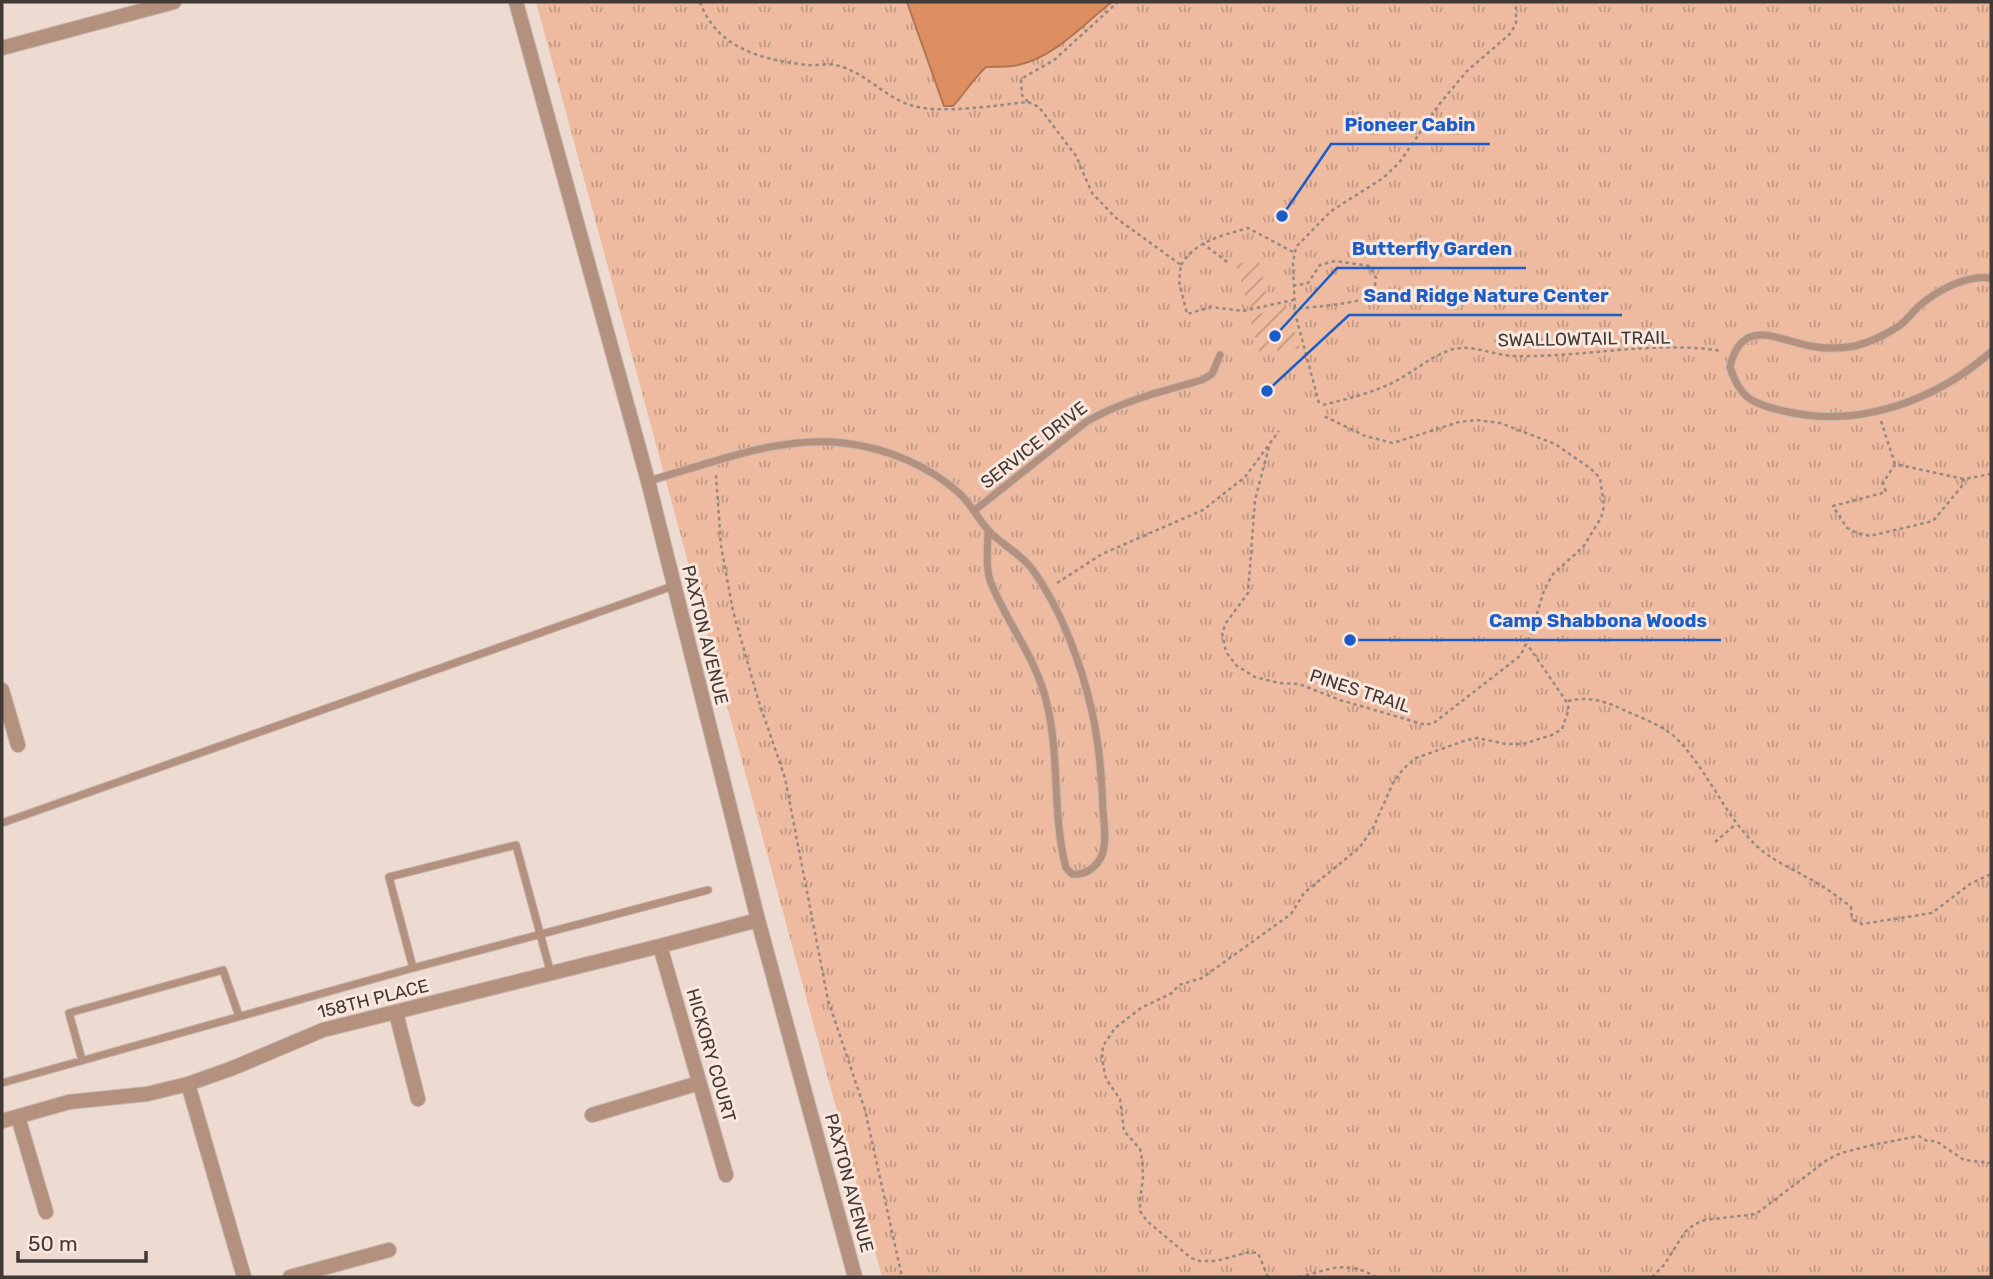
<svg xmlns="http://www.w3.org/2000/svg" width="1993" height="1279" font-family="Rubik,sans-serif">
	<defs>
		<pattern id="park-tufts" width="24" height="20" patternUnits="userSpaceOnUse" patternTransform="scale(1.75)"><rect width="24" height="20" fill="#eebba0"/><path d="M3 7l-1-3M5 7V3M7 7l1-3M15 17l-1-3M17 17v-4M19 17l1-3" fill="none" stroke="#c29983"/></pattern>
		<pattern id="garden-furrows" width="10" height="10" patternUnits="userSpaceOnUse" patternTransform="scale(1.75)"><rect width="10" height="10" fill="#eebba0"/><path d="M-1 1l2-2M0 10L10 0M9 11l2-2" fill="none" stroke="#c29983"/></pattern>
	</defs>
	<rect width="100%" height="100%" fill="#eddad0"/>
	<!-- park -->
	<path fill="url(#park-tufts)" d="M 536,2 L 1991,2 L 1991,1277 L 882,1277 Z"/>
	<!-- garden -->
	<path fill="url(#garden-furrows)" d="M 1259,261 L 1269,303 L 1248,308 L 1236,263 Z
		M 1290,306 L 1292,323 L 1300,348 L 1278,354 L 1277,349 L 1260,354 L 1249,316 Z"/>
	<!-- water -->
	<path fill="#de8f62" stroke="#af7554" stroke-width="2" d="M 907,2 L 1112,2 C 1083,24 1055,57 1018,65 C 1008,68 996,66 986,67 C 973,79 965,93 953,106 L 944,106 Z"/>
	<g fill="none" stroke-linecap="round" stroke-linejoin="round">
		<defs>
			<path id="service" d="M 1991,278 C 1967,274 1936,291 1918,307 C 1912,313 1906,321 1899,326 C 1885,335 1871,342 1855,346 C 1843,348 1829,349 1817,347 C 1782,343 1742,313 1730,367 C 1740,399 1753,404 1784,411 C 1858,429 1935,401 1991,352
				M 648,481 C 710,464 778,435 844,443 C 886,448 928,465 959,493 C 972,505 978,519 989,531 C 1002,545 1020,553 1032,569 C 1054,599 1071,639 1082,674 C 1097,722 1101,760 1103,810 C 1104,821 1106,835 1104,847 C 1102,863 1088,876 1072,874 L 1066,868 C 1052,814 1060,758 1047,704 C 1037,659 1008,625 991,583 C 985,568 988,546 988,530
				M 975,510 L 1086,422 C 1122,401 1162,391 1202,380 L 1212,374 L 1220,355
				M 2,823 L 673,586
				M 413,968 L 389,877 L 516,845 L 551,974
				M 82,1060 L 69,1013 L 223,970 L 239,1016
				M 2,1083 L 413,968 L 708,890"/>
			<path id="minor" d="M 516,2 L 648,481 L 758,920 L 855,1277
				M 2,48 L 174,2
				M 2,690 L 18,745
				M 660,946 L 726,1175
				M 396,1013 L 418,1099
				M 188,1084 L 244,1277
				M 592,1115 L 699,1083
				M 18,1117 L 46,1212
				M 2,1121 L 69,1102 L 147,1094 L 188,1084 L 233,1068 L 323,1030 L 660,946 L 758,920
				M 290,1277 L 389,1250"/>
		</defs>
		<!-- service casing -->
		<use href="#service" stroke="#c7b7ae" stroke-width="9"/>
		<!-- minor casing -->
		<use href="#minor" stroke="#c7b7ae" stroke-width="16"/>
		<!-- path -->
		<path stroke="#968982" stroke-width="2.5" stroke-dasharray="3.5 3.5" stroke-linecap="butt" d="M 700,2 C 717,49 763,60 808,65 C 817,66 827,63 835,65 C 864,71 883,96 910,105 C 940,115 996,105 1028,102 L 1039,107 L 1076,156 L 1092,193 L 1116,218 L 1181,265 L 1179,281 L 1187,314 L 1211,307 L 1243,311 L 1293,300
			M 1028,102 L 1022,95 L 1021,79 L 1054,60 L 1118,2
			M 1202,243 L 1230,264
			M 1181,265 C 1196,240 1222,236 1248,228 L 1295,253
			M 1293,286 L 1308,283 L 1320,265 L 1335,261 L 1369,266 L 1376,278 C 1375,283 1375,290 1372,294 C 1363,304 1310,307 1294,309
			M 1319,403 L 1295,313 L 1293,263 L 1296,247 L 1331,211 L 1383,178 L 1399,163 L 1441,102 L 1467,71 L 1511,33 L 1516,23 L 1516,2
			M 1323,405 C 1347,399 1372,393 1394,382 C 1413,372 1430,357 1450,350 C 1470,343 1492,355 1513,356 C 1582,358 1653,340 1722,351
			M 1881,421 L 1895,464 L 1964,479 L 1991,474
			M 1269,447 L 1255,500 L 1248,593 L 1226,623 L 1222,633 L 1226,652 L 1237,666 L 1255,677 L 1279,683 L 1299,684 L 1340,700 L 1426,725 L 1435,722 L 1520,656 L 1531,634 L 1544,590 L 1553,574 L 1583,547 L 1601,518 L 1604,506 L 1600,478 L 1590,468 L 1555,444 L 1500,423 L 1476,420 L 1459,422 L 1393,443 L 1365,436 L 1324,416
			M 1895,464 L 1883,483 L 1886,492 L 1833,506 L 1847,528 L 1857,533 L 1870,536 L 1933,521 L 1962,486 L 1964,479
			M 716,475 L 721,546 L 733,611 L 758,699 L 785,778 L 828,1000 L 865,1110 L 902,1277
			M 1057,583 L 1102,554 L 1203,510 L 1245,477 L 1279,431
			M 1568,701 C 1588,696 1605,701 1624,710 C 1641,718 1662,725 1676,738 C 1709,771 1725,818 1760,849 C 1774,861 1791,868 1806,877 C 1822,885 1837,896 1851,907 C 1851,917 1852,921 1862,924 L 1932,913 L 1970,884 L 1991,874
			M 1715,842 L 1736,824
			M 1268,1277 L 1258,1253 L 1249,1252 L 1216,1261 L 1200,1261 L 1191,1258 L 1147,1221 L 1140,1211 L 1140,1200 L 1143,1178 L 1142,1159 L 1140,1149 L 1124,1131 L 1120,1099 L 1106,1079 L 1102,1059 L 1103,1046 L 1115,1028 L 1141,1008 L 1172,993 L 1179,985 L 1202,978 L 1291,914 L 1304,893 L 1360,847 L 1373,828 L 1393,783 L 1403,769 L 1416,758 L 1464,741 L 1477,738 L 1506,744 L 1523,744 L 1552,735 L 1562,729 L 1569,709 L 1566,701 L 1527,644
			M 1299,1277 C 1331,1269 1346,1260 1376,1277
			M 1652,1277 L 1664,1265 L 1685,1232 L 1695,1224 L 1705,1220 L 1756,1214 L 1827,1160 L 1841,1153 L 1872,1145 L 1919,1136 L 1927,1141 L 1936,1141 L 1964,1160 L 1991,1163"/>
		<!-- service -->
		<use href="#service" stroke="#b4917e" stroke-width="7"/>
		<!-- minor -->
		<use href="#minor" stroke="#b4917e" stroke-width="14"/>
	</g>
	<g text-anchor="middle" stroke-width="6" stroke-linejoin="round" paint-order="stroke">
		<!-- street labels -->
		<g font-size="18" fill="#403935" stroke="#fae7dd">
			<text transform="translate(1584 339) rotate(-1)" y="6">SWALLOWTAIL TRAIL</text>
			<text transform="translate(1034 445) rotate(-38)" y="6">SERVICE DRIVE</text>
			<text transform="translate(705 635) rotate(76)" y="6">PAXTON AVENUE</text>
			<text transform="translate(1360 691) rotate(18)" y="6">PINES TRAIL</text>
			<text transform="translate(373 999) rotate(-14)" y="6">158TH PLACE</text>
			<text transform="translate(711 1055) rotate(74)" y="6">HICKORY COURT</text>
			<text transform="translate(849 1183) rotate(75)" y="6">PAXTON AVENUE</text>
		</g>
	</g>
	<!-- callouts -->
	<path fill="none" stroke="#1a5dc8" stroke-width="2.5" d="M1282 216L1331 144H1490M1275 336L1337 268H1526M1267 391L1349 315H1622M1350 640L1475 640H1721"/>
	<g fill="#1a5dc8" stroke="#fae7dd" stroke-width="2.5">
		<circle cx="1282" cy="216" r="7"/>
		<circle cx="1275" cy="336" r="7"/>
		<circle cx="1267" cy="391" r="7"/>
		<circle cx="1350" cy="640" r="7"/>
	</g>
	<g font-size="19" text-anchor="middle" font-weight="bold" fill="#1a5dc8" stroke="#fae7dd" stroke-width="6" stroke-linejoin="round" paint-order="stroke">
		<text x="1410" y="131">Pioneer Cabin</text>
		<text x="1432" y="255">Butterfly Garden</text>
		<text x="1486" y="302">Sand Ridge Nature Center</text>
		<text x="1598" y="627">Camp Shabbona Woods</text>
	</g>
	<!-- border -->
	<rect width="1993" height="1279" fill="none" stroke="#403935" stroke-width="7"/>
	<!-- scale -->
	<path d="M18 1251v10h128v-10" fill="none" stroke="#403935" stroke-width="3.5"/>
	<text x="28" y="1251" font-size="21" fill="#403935" stroke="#fae7dd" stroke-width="5" paint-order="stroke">50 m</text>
</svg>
